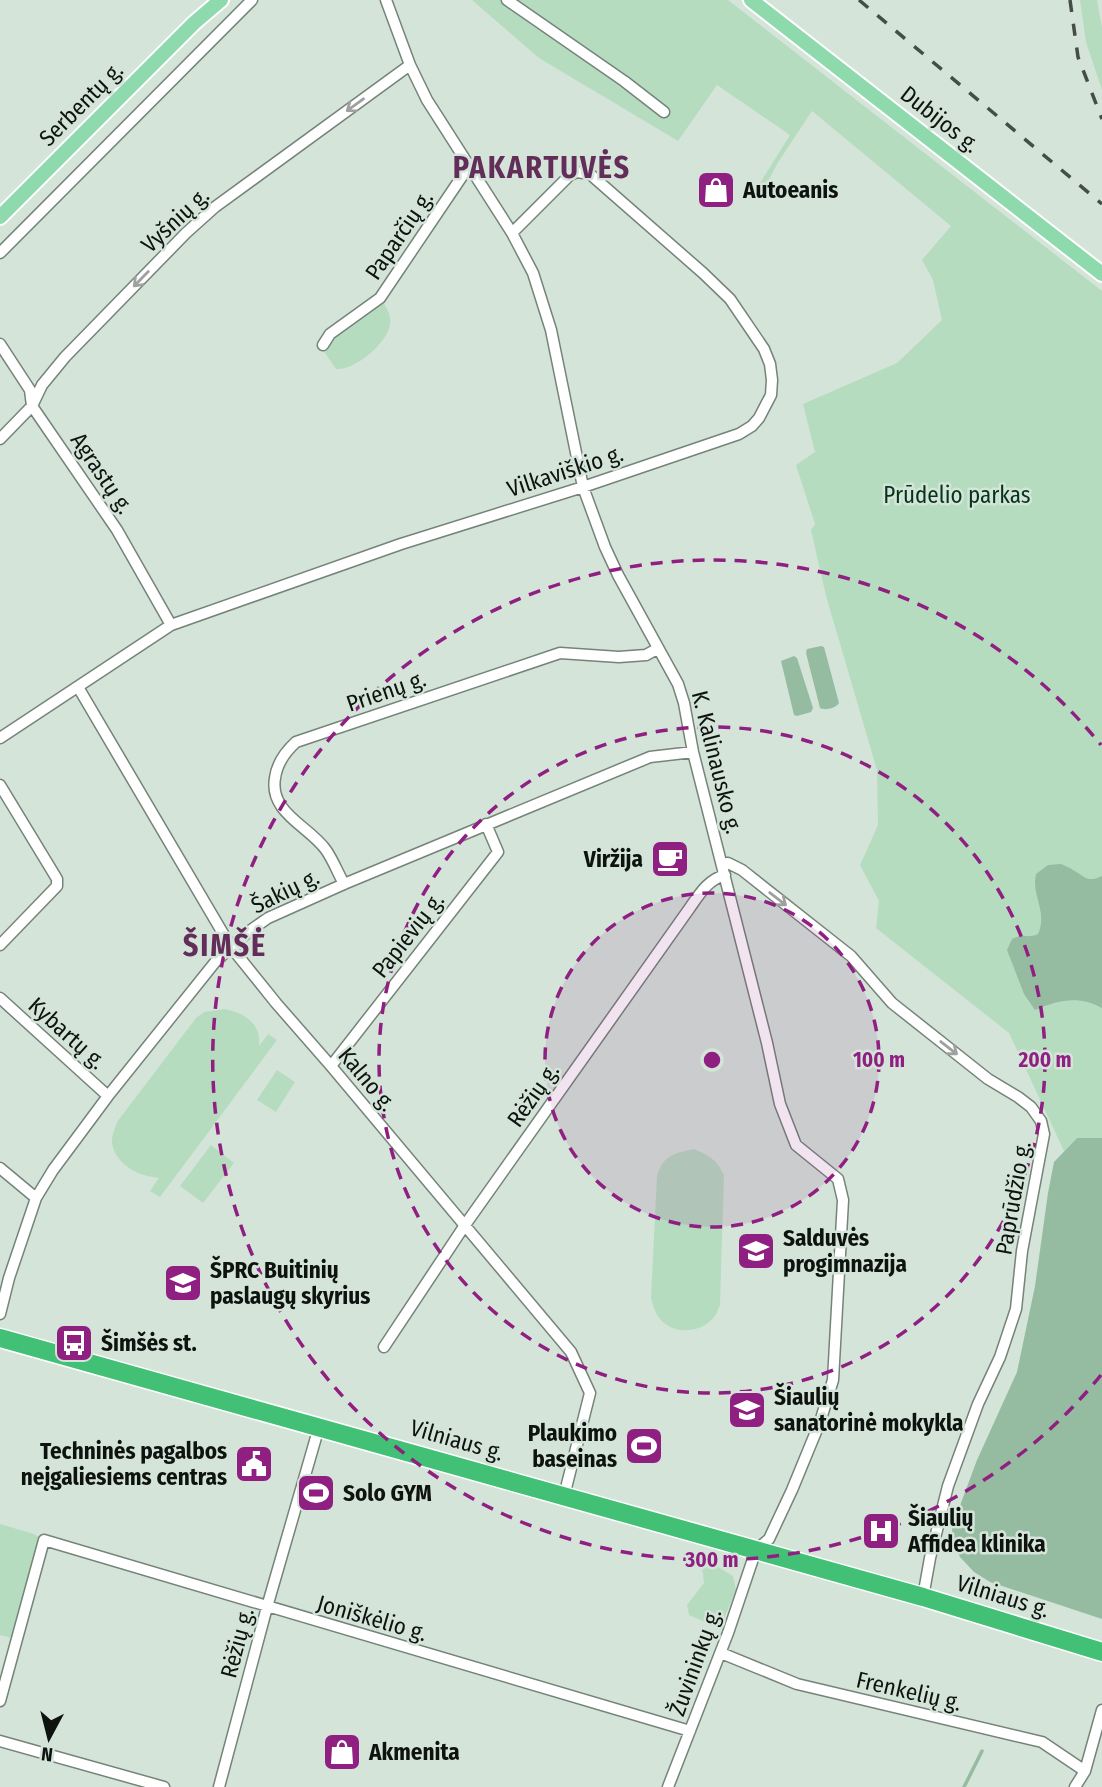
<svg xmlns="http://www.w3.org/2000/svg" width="1102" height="1787" font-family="'Fira Sans Condensed',sans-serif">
	<rect width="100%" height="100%" fill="#d4e4d9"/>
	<!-- green -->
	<path fill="#b6dcc0" d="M 472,0 L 728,0 L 1102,291 L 1102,1138 L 1077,1138 L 1064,1151 L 1009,1033 L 876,928 L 879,901 L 860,865 L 878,825 L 877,770 L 826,596 L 811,530 L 815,524 L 796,465 L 815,452 L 803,404 L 897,363 L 942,320 L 933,280 L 922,260 L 951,226 L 812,111 L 777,164 L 764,189 L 758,186 L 790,135 L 717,85 L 678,141 L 539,58 Z
		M 1080,0 L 1097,0 L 1102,28 L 1102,90 L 1086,42 Z
		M 380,298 C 385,305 392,315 390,324 C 388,343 354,371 336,369 L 323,350 L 323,345 Z
		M 224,1009 C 244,1012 262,1024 259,1046 L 268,1034 L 277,1040 L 160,1197 L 150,1191 L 159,1178 C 139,1176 117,1166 112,1144 C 111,1137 115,1129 117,1122 L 196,1018 L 204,1012 Z
		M 277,1070 L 295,1082 L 276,1112 L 257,1100 Z
		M 211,1145 L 234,1163 L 203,1203 L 180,1186 Z
		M 694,1149 C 710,1156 716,1159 724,1175 L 720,1305 C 718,1308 718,1312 715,1316 C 702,1333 674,1336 660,1319 C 655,1313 653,1306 651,1298 L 657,1176 C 663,1155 675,1153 694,1149 Z
		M 0,1524 L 34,1534 L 44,1540 L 17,1639 L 0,1635 Z
		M 715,1565 L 733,1576 L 736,1590 L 722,1623 L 710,1624 L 689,1615 L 687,1605 L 704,1583 L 702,1567 Z"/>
	<!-- water -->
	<path fill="#95bca0" d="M 821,646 L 824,647 L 839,703 C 836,708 825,711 820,708 L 806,653 L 807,649 Z
		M 794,656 L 797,658 L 813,708 L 811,712 L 797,716 L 794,715 L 781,661 Z
		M 1061,864 C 1065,866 1069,867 1073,870 C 1086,877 1086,883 1102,876 L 1102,1008 C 1079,995 1058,1000 1035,1010 L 1024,994 L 1007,950 L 1012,939 C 1023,933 1027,939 1038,934 C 1048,911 1031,896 1036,874 L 1048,865 Z
		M 1077,1138 L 1102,1138 L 1102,1619 L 990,1582 L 974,1572 L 960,1557 L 953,1544 L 952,1527 L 977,1460 L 1017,1372 L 1035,1286 L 1048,1193 L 1054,1162 Z"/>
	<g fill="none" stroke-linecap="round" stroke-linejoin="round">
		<!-- stream -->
		<path stroke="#95bca0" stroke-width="3.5" d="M 964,1787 L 982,1751"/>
		<defs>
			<path id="street" d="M 386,0 L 410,65 L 427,100 L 512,233 L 533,273 L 551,330 L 583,487 L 605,547 L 618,575 L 678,684 L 684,703 L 693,752 L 767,1043 L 780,1104 L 796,1145 L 838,1179 L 843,1200 L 833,1380 L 820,1422 L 792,1490 L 769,1539 L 756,1550 L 728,1633 L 668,1787
				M 507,0 L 624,81 L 664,112
				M 0,253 L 252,0
				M 0,344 L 30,390 L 32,406 L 117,530 L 171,625
				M 323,345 L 330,334 L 380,298 L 469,166
				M 0,439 L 32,406 L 42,385 L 65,357 L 186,233 L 215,207 L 410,65
				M 78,687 L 231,947 L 276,1003 L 331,1066 L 571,1352 L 590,1393 L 564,1496
				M 0,738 L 171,625 L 401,544 L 583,487 L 739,434 L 752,426 L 759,418 L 771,395 L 772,380 L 770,364 L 764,349 L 730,299 L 703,273 L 590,174 L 577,172 L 570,175 L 512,233
				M 0,785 L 57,879 L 57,886 L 0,945
				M 722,864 L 728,863 L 742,870 L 851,956 L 892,1003 L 988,1079 L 1018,1097 L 1031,1107 L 1041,1121 L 1044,1134 L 1022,1251 L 1016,1309 L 1000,1357 L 978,1404 L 948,1486 L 930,1558 L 923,1597
				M 344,884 C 338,873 333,860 326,850 C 309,826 269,813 275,778 C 277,763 285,752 296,742 L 560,653 L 619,657 L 646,655 L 657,649
				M 0,998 L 108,1096
				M 331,1066 L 498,852 L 486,824
				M 0,1168 L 36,1198
				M 0,1314 L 9,1278 L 36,1198 L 53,1170 L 108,1096 L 216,961 L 248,932 L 268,918 L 344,884 L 650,757 L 693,752
				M 384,1347 L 465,1225 L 689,909 C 699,895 707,880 725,875
				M 721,1653 L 797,1684 L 1042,1742 L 1085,1771
				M 0,1701 L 44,1540 L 690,1731
				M 0,1741 L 164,1787
				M 219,1787 L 267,1607 L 319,1427
				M 1075,1787 L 1085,1771 L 1102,1710"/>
			<path id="primary" d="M 751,0 L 1102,274
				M 0,217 L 194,23 L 221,0"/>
			<path id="highway" d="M 0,1338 L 923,1597 L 1102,1652"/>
		</defs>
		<!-- street casing -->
		<use href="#street" stroke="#758379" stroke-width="13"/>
		<!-- primary casing -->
		<use href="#primary" stroke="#fff" stroke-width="18"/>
		<!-- highway casing -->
		<use href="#highway" stroke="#fff" stroke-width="21"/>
		<!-- street -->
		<use href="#street" stroke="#fff" stroke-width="10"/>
		<!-- primary -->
		<use href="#primary" stroke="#8edaad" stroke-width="14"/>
		<!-- highway -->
		<use href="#highway" stroke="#42c176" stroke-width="18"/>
		<!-- rail -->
		<path stroke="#454d47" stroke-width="3.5" stroke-dasharray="12 12" stroke-linecap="butt" d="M 859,0 L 1102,204
			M 1070,0 L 1078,57 L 1102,119"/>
	</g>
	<!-- one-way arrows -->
	<defs><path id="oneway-shaft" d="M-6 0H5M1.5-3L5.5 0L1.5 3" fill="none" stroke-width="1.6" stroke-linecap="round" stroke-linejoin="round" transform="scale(1.75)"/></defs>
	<g stroke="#9fa19f">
		<use href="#oneway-shaft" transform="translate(355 105) rotate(144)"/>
		<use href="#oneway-shaft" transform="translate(141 279) rotate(134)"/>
		<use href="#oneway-shaft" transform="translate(778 899) rotate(38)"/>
		<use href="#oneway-shaft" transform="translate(949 1048) rotate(38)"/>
	</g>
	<!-- distance rings -->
	<circle cx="712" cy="1060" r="167" fill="#8f1f81" fill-opacity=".12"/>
	<g fill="none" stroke="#8f1f81" stroke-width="3.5" stroke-dasharray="12 9">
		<circle cx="712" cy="1060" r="167"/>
		<circle cx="712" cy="1060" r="333"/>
		<path d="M1101 1375A500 500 0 1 1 1101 745"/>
	</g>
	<!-- icons -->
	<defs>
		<symbol id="shop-square" viewBox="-11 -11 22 22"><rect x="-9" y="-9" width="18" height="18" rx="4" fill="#8f1f81" stroke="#d4e4d9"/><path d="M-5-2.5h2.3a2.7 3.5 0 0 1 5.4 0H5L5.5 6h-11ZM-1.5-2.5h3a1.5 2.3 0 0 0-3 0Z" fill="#fff"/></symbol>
		<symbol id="cafe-square" viewBox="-11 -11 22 22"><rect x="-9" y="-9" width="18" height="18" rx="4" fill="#8f1f81" stroke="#d4e4d9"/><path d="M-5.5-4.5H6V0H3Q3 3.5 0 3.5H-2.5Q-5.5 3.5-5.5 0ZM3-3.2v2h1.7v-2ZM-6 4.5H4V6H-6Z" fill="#fff"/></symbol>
		<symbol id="school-square" viewBox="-11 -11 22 22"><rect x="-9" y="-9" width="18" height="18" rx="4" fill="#8f1f81" stroke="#d4e4d9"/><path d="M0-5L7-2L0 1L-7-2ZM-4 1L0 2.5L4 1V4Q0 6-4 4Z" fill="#fff"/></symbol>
		<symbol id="bus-square" viewBox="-11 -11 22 22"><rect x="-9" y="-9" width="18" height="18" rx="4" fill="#8f1f81" stroke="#d4e4d9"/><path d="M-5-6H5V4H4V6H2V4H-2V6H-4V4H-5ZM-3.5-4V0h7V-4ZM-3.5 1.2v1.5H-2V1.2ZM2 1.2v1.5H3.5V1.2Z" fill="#fff"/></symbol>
		<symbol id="stadium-square" viewBox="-11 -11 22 22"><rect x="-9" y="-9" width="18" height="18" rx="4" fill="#8f1f81" stroke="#d4e4d9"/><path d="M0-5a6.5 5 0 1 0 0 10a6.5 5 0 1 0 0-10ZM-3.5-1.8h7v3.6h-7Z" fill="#fff"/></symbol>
		<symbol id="civic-square" viewBox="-11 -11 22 22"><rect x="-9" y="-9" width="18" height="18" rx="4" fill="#8f1f81" stroke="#d4e4d9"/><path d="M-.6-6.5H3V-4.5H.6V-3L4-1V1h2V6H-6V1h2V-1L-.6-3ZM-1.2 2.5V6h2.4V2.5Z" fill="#fff"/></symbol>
		<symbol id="hospital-square" viewBox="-11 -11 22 22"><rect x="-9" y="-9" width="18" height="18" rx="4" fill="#8f1f81" stroke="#d4e4d9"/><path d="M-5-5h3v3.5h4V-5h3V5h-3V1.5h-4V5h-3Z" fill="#fff"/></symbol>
	</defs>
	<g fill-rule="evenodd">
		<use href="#shop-square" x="694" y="168" width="44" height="44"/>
		<use href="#cafe-square" x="648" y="837" width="44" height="44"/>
		<use href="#school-square" x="734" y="1229" width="44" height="44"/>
		<use href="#school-square" x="161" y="1261" width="44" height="44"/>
		<use href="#bus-square" x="52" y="1321" width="44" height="44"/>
		<use href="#school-square" x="725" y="1388" width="44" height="44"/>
		<use href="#stadium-square" x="622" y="1424" width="44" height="44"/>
		<use href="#civic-square" x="232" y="1442" width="44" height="44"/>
		<use href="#stadium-square" x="294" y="1471" width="44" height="44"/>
		<use href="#hospital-square" x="859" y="1509" width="44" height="44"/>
		<use href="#shop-square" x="320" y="1730" width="44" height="44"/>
	</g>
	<g text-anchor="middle" stroke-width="5" stroke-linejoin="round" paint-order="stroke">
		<!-- street labels -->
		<g font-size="23" fill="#0e1310" stroke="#d4e4d9">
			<text transform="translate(81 104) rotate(-45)" y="8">Serbentų g.</text>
			<text transform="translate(940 119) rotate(38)" y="8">Dubijos g.</text>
			<text transform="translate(175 220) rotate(-43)" y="8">Vyšnių g.</text>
			<text transform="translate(399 235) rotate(-56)" y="8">Paparčių g.</text>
			<text transform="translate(565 471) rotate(-18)" y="8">Vilkaviškio g.</text>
			<text transform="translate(102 473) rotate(56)" y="8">Agrastų g.</text>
			<text transform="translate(386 691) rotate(-19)" y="8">Prienų g.</text>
			<text transform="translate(717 762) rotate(76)" y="8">K. Kalinausko g.</text>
			<text transform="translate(285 891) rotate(-26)" y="8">Šakių g.</text>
			<text transform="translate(408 935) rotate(-52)" y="8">Papievių g.</text>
			<text transform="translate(67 1033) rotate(42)" y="8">Kybartų g.</text>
			<text transform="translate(367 1079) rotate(50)" y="8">Kalno g.</text>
			<text transform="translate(533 1095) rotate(-55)" y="8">Rėžių g.</text>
			<text transform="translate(1013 1198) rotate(-80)" y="8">Paprūdžio g.</text>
			<text transform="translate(457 1440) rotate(16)" y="8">Vilniaus g.</text>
			<text transform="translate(1003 1596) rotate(17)" y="8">Vilniaus g.</text>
			<text transform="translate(372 1618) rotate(16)" y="8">Joniškėlio g.</text>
			<text transform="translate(237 1643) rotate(-75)" y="8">Rėžių g.</text>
			<text transform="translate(695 1662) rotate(-70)" y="8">Žuvininkų g.</text>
			<text transform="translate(909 1691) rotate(13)" y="8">Frenkelių g.</text>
		</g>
		<!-- poi labels -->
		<g font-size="23" font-weight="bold" fill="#0e1310" stroke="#d4e4d9" text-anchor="start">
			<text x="743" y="198">Autoeanis</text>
			<text x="643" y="867" text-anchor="end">Viržija</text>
			<text x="783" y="1246">Salduvės<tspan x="783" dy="26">progimnazija</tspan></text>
			<text x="210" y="1278">ŠPRC Buitinių<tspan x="210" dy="26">paslaugų skyrius</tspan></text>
			<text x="101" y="1351">Šimšės st.</text>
			<text x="774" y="1405">Šiaulių<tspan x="774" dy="26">sanatorinė mokykla</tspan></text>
			<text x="617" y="1441" text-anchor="end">Plaukimo<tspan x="617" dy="26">baseinas</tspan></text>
			<text x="227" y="1459" text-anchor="end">Techninės pagalbos<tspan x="227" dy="26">neįgaliesiems centras</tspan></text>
			<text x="343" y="1501">Solo GYM</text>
			<text x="908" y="1526">Šiaulių<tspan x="908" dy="26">Affidea klinika</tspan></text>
			<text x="369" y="1760">Akmenita</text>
		</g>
		<!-- park labels -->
		<g font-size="23" fill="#04351a" stroke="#d4e4d9">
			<text x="957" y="503">Prūdelio parkas</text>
		</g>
		<!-- district labels -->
		<g font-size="30" font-weight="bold" letter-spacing="2" fill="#632d5a" stroke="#d4e4d9">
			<text x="542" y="178">PAKARTUVĖS</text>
			<text x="225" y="956">ŠIMŠĖ</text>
		</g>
	</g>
	<circle cx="712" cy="1060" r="10" fill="#8f1f81" stroke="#d4e4d9" stroke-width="3.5"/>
	<g font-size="21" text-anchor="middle" font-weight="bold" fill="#8f1f81" stroke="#d4e4d9" stroke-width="5" stroke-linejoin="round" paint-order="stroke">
		<text x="879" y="1067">100 m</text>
		<text x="1045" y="1067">200 m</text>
		<text x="712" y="1567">300 m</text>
	</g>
	<!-- north arrow -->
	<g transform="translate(49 1738) rotate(187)" stroke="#d4e4d9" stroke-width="5" paint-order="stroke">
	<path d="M0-5L12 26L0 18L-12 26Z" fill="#0e1310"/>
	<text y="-10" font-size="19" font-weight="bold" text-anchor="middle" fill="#0e1310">N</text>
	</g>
</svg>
